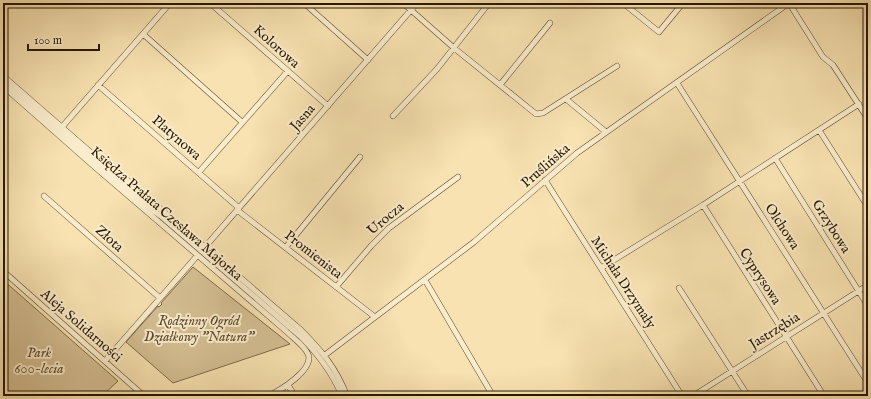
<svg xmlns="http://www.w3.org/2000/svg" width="871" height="399" font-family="'IM FELL English',serif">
	<rect width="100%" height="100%" fill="#f8e2b1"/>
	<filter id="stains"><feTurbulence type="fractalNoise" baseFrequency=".005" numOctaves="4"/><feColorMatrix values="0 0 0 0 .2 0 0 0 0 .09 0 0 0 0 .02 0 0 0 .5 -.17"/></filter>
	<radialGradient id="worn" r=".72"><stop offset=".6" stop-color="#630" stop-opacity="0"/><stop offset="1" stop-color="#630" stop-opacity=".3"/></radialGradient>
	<!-- green -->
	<path fill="#d4bf93" stroke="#7e6b4a" d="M 193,267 L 290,344 L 173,383 L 126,342 L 158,306 L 159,307 L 162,304 L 161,303 Z
		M 3,280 L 118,381 L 102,396 L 3,396 Z"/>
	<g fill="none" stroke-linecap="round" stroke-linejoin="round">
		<defs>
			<path id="minor" d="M 210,3 L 328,106
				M 304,3 L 368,60
				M 403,3 L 454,48 L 536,114 L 543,113 L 617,66
				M 623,3 L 659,32 L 683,3
				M 789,3 L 823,57 L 833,65 L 868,119
				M 143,34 L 242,122
				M 3,76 L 104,164
				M 3,82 L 140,201 L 162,217 L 300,336 C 318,354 332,372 342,396
				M 677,83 L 868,383
				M 98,85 L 239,208
				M 500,85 L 550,23
				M 3,86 L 96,168 L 286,331 C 293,338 304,345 308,354 C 315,369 279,392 267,396
				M 566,99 L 606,132
				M 393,116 L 437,69 L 489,3
				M 62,127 L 170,3
				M 819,130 L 868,207
				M 775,158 L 868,306
				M 102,162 L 126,179 L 301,330 C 322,351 336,368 347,396
				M 199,172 L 287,72
				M 122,180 L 148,204
				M 545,180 L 682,396
				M 44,196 L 160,298
				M 237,210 L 375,317
				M 205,247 L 417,3
				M 286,247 L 360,157
				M 601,268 L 703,205
				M 3,271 L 144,396
				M 425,280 L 493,396
				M 336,287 L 371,246 L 389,228 L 458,177
				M 679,288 L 748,396
				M 325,355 L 474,242 L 577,153 L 789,3
				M 105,361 L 197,256
				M 288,385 L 295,396
				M 693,396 L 868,285
				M 824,396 L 703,205 L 859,104"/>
		</defs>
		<!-- minor casing -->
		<use href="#minor" stroke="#5b4a2d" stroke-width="6"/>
		<!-- minor -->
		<use href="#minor" stroke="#faeccc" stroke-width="5"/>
	</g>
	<g text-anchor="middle" stroke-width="4" stroke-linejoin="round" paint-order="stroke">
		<!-- street labels -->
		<g font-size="14" fill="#271701" stroke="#faeccc">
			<text transform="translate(277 46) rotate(42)" y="5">Kolorowa</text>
			<text transform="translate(302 117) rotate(-49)" y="5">Jasna</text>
			<text transform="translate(177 137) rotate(41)" y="5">Platynowa</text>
			<text transform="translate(545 165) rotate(-41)" y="5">Pruślińska</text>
			<text transform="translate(167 213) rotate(41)" y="5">Księdza Prałata Czesława Majorka</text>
			<text transform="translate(385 218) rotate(-40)" y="5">Urocza</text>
			<text transform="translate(783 226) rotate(57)" y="5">Olchowa</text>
			<text transform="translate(832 226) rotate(58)" y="5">Grzybowa</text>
			<text transform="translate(110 238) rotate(42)" y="5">Złota</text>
			<text transform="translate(314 254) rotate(38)" y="5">Promienista</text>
			<text transform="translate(761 276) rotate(57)" y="5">Cyprysowa</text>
			<text transform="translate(624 282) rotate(57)" y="5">Michała Drzymały</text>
			<text transform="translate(82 325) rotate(41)" y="5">Aleja Solidarności</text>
			<text transform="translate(774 330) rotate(-32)" y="5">Jastrzębia</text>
		</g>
		<!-- park labels -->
		<g font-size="14" font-style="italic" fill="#5b492d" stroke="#faeccc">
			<text x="199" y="325">Rodzinny Ogród<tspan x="199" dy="16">Działkowy "Natura"</tspan></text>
			<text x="39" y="357">Park<tspan x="39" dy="16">600-lecia</tspan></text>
		</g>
	</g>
	<!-- margin -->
	<rect width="871" height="399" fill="none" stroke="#f8e2b1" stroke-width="16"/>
	<rect x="4" y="4" width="863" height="391" fill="none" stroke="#271701" stroke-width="2"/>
	<rect x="8" y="8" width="855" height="383" fill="none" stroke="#271701"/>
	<!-- scale -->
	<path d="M28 44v6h71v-6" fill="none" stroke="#271701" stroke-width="2"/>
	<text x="34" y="44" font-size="12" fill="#271701" stroke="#faeccc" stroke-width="3" paint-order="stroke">100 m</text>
	<rect width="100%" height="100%" filter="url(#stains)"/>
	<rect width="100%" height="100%" fill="url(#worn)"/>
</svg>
